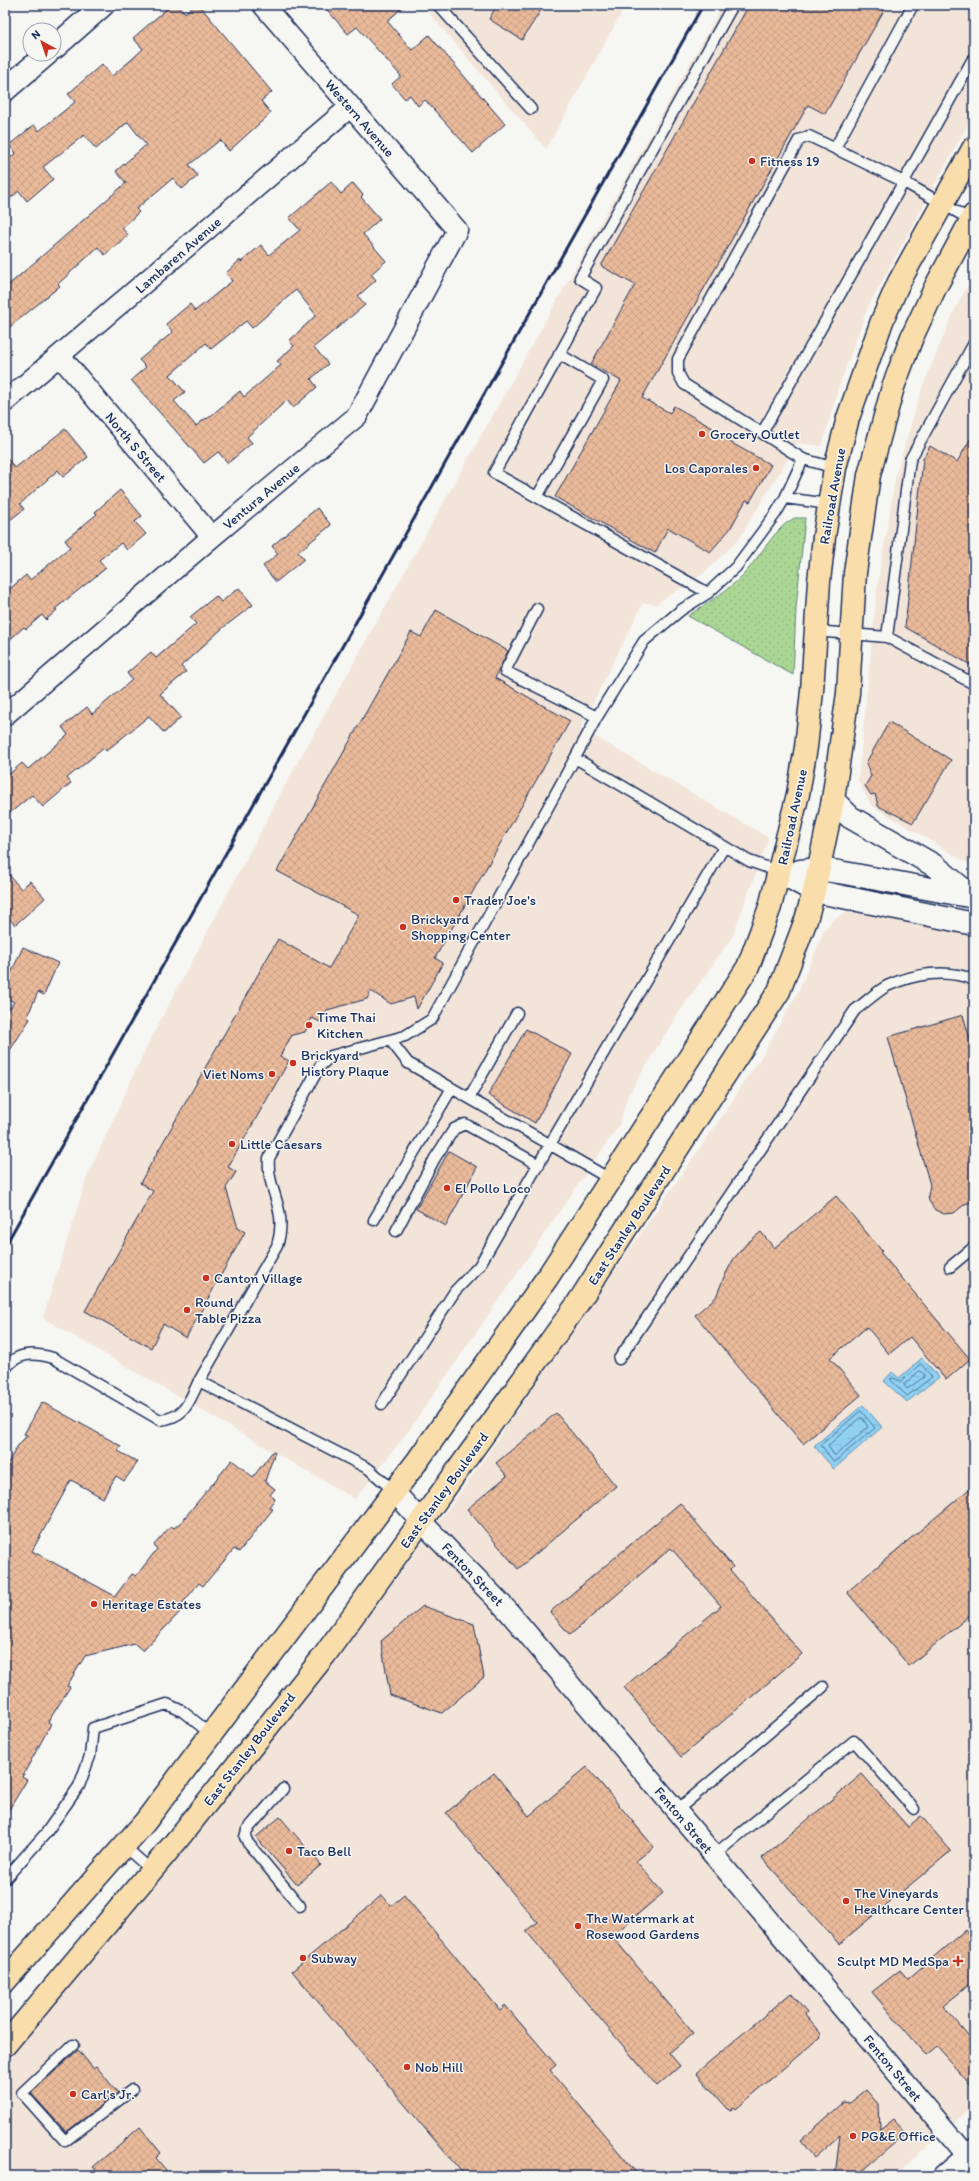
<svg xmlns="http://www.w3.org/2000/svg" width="979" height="2181" font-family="Itim,sans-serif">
	<defs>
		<pattern id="grass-dots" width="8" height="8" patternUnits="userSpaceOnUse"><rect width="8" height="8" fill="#abd795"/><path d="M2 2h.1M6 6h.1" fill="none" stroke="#93b983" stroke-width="1.8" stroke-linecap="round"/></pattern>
		<pattern id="water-ripples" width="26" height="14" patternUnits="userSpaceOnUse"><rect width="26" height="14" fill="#90d1f1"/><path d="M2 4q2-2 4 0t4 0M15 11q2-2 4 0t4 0" fill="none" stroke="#7cb4d1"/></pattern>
		<pattern id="building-cross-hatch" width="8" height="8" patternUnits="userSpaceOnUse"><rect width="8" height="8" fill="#eaba9a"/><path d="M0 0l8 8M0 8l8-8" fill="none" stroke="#c8a087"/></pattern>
	</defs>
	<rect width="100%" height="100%" fill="#f6f6f2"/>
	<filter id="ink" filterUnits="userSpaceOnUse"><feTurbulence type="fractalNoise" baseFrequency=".025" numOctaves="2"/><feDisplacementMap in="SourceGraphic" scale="8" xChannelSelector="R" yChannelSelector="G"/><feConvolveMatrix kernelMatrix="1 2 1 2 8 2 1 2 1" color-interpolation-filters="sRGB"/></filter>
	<g filter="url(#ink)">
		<!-- built -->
		<path fill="#f2e4d8" d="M 422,5 L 626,5 L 546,149 Z
			M 723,5 L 974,5 L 974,113 L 867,309 L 837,392 L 822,446 L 797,443 L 739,539 L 704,573 L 656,604 L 643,603 L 580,728 L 769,838 L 732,937 L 675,1018 L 628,1095 L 619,1125 L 409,1430 L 355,1499 L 43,1318 L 87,1177 L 146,1048 L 288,780 Z
			M 974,275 L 974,867 L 871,805 L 858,781 L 878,582 L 896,475 L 922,388 L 955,309 Z
			M 846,912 L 874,913 L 974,937 L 974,2105 L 895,2176 L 5,2176 L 5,2065 L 308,1693 L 398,1576 L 460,1493 L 725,1112 L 765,1051 L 799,990 L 824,931 L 832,920 Z"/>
		<!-- grass -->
		<path fill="url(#grass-dots)" stroke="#63837a" d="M 795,518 L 805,518 L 796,608 L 793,675 L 688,616 C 707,603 728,591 744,574 C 759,558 777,525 795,518 Z"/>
		<!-- water -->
		<path fill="url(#water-ripples)" stroke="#6190b6" d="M 922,1358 L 939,1377 L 907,1402 L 884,1381 L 892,1372 L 899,1378 Z
			M 863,1405 L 882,1427 L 834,1469 L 814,1446 Z"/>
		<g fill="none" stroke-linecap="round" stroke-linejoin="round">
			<!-- shore -->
			<path stroke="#4a7099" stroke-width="1" d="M 921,1364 L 932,1377 L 907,1396 L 890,1379 L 893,1378 L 901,1381 Z
				M 920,1371 L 924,1374 L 924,1377 L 907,1389 L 904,1385 Z
				M 861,1411 L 875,1428 L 834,1462 L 821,1445 Z
				M 860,1418 L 863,1419 L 868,1427 L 836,1455 L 834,1455 L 828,1446 Z"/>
		</g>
		<!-- building -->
		<path fill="url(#building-cross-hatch)" stroke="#1b2f5e" fill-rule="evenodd" d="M 171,5 L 178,5 L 185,13 L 194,5 L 199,5 L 272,92 L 261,101 L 271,113 L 229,151 L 220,140 L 189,165 L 198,176 L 182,189 L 173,178 L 136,209 L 139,212 L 122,228 L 128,235 L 105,255 L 98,247 L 58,284 L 60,286 L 5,331 L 5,288 L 126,183 L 116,171 L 146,145 L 128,122 L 96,149 L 84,135 L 43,167 L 53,179 L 27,201 L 19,191 L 5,203 L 5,162 L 16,153 L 9,145 L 34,125 L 39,131 L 75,102 L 68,94 L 102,64 L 112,76 L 131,60 L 143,49 L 133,38 Z
			M 323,5 L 406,5 L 387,21 L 412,50 L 429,35 L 505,124 L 473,153 L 425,100 L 418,106 L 410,95 L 405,99 L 392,84 L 401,76 L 357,27 L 348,34 Z
			M 497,5 L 544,5 L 522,40 L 489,19 Z
			M 749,5 L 887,5 L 825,114 L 808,105 L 642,398 L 670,413 L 674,406 L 730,438 L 728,441 L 771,465 L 750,502 L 746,500 L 730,529 L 710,552 L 668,528 L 655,553 L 555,497 L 621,381 L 591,364 L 635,285 L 601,266 Z
			M 331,182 L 341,194 L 353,183 L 363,195 L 361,197 L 380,219 L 363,234 L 386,261 L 371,274 L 376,280 L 358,296 L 365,305 L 314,347 L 328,364 L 311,379 L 317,387 L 293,408 L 287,400 L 247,437 L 252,443 L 228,463 L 218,452 L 204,463 L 131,380 L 146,367 L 139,360 L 173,332 L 166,324 L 190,304 L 195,311 L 232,281 L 226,273 L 240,260 L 241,262 L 261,245 L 269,255 L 300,230 L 289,218 ZM 296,290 L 316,315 L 289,341 L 294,346 L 277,361 L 281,365 L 244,397 L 240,391 L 207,419 L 206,418 L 196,426 L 174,401 L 185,392 L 170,375 L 206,343 L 211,349 L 246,321 L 252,328 Z
			M 65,429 L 88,457 L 63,477 L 58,470 L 20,504 L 24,509 L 5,524 L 5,456 L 15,468 Z
			M 974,433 L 974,667 L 905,627 L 923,459 L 930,446 L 957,462 Z
			M 120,490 L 142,516 L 135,522 L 146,534 L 127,550 L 121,543 L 99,560 L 106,568 L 55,609 L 57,610 L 46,620 L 42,615 L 26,629 L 24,627 L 5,644 L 5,593 L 26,575 L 30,580 L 70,547 L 65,540 L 97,514 L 95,512 Z
			M 317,508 L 331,525 L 298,552 L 304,559 L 276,582 L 263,566 L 278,554 L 272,546 Z
			M 239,588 L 253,605 L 224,627 L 181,666 L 186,672 L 160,694 L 181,717 L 164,733 L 149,716 L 106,751 L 104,748 L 67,778 L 71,783 L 43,807 L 32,795 L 5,817 L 5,778 L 22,763 L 28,769 L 68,735 L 62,727 L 87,707 L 92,714 L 132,680 L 127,673 L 151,652 L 156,658 L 196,624 L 190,617 L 216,596 L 221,602 Z
			M 436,610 L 508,651 L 495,678 L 570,721 L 435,958 L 443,963 L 417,1009 L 414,997 L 391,1004 L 371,991 L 367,999 L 327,1010 L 320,1022 L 312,1018 L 305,1032 L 292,1035 L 280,1056 L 289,1061 L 228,1167 L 236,1172 L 226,1188 L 238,1228 L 245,1232 L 186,1338 L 163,1324 L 151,1348 L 85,1311 L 153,1191 L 140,1183 L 278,939 L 329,968 L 359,915 L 277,871 L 411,632 L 421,637 Z
			M 889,722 L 951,760 L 913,823 L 878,806 L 875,794 L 871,795 L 865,786 L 871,776 L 866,763 Z
			M 5,870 L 21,889 L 30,881 L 45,898 L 15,925 L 5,914 Z
			M 23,947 L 58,963 L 44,995 L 38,992 L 27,1017 L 30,1019 L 5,1058 L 5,1016 L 14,1002 L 5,997 L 5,986 Z
			M 963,1015 L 974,1053 L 974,1201 L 965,1204 L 954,1213 L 944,1214 L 935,1210 L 929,1201 L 928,1195 L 930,1185 L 888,1037 Z
			M 526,1029 L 572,1054 L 535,1123 L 488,1095 Z
			M 449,1151 L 477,1167 L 446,1226 L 416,1209 Z
			M 836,1196 L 882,1251 L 880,1252 L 970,1359 L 946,1380 L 910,1337 L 889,1354 L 867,1327 L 830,1358 L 861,1395 L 803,1444 L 695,1315 L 716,1297 L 724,1277 L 733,1260 L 746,1244 L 761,1232 L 774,1248 Z
			M 42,1402 L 121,1446 L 118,1451 L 138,1462 L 124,1481 L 116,1476 L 103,1498 L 71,1480 L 32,1551 L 115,1596 L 132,1574 L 136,1576 L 157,1549 L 154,1545 L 171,1526 L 174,1528 L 181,1522 L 232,1460 L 253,1477 L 273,1451 L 275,1452 L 265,1481 L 275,1489 L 270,1495 L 275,1499 L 269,1507 L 273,1509 L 239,1552 L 234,1549 L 203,1586 L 199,1583 L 177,1610 L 180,1612 L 143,1651 L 135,1644 L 85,1656 L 67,1686 L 70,1687 L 48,1722 L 51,1724 L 22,1777 L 27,1780 L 5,1816 L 5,1468 L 17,1447 L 27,1435 L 24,1434 Z
			M 556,1413 L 616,1486 L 518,1569 L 467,1509 L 507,1476 L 496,1463 Z
			M 974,1485 L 974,1612 L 909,1666 L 847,1592 Z
			M 680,1503 L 733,1567 L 730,1570 L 802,1654 L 681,1757 L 624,1687 L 721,1606 L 671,1548 L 570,1635 L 550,1612 Z
			M 423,1606 L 474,1624 L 484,1677 L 442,1713 L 390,1695 L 381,1641 Z
			M 587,1767 L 654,1847 L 636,1861 L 663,1893 L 612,1936 L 693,2033 L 669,2053 L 680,2066 L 657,2086 L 526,1931 L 537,1922 L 446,1813 L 494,1773 L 529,1816 Z
			M 862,1774 L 908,1827 L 921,1816 L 951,1851 L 839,1944 L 762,1858 Z
			M 280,1817 L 321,1865 L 297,1885 L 256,1837 Z
			M 382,1895 L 391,1906 L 404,1895 L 500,2010 L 505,2005 L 556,2065 L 550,2070 L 639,2176 L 465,2176 L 292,1971 Z
			M 965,1930 L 974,1941 L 974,1981 L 943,2006 L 974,2042 L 974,2089 L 937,2047 L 926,2056 L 872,1992 L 900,1970 L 908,1979 Z
			M 791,1993 L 807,2012 L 805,2015 L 821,2034 L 819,2036 L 820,2037 L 736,2109 L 734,2107 L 731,2110 L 728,2109 L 696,2073 Z
			M 78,2050 L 93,2068 L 96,2066 L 118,2093 L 66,2132 L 31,2093 Z
			M 866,2090 L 879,2105 L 880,2129 L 893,2119 L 906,2133 L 857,2176 L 835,2176 L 840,2135 L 814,2158 L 800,2141 L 844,2102 L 850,2103 Z
			M 140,2127 L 161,2153 L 156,2158 L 171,2176 L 101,2176 L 93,2167 Z"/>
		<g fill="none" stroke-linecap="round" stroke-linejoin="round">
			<defs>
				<path id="lane" d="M 438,5 L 531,109
					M 835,148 L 913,5
					M 762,433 L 684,384 L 678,373 L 678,359 L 799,140 L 809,136 L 904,182 L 971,220
					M 835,468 L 803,459 L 762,433 L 974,57
					M 537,497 L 603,380 L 559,354
					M 785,498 L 829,504
					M 708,593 L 494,473 L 596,288 L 580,278 L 733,5
					M 537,609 L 505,671 L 597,717
					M 815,631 L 887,637 L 974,684
					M 887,637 L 910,460 L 974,343
					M 575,758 L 597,717 L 644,641 L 681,610 L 708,593 L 736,567 L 776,513 L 785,498 L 803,459
					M 390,1040 L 408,1063 L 610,1179
					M 469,1098 L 517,1013
					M 374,1220 L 452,1088
					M 396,1231 L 435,1158 L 454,1129 L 465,1124 L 539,1165
					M 950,1267 L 974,1247
					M 619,1359 L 855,1010 C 865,1003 876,992 887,986 C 913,974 947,968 974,980
					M 5,1370 C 16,1351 35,1353 53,1358 L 160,1420 C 186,1417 188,1403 199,1381
					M 382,1404 L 455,1291 L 479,1266 L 724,847
					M 394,1491 L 369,1469 L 199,1381 L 277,1246 C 289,1208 266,1191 269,1158 L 320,1066 L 331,1056 L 405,1036 L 432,1019 L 575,758 L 749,861 L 780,872
					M 283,1789 L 247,1830 L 245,1837 L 248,1843 L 300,1906
					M 676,1811 L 823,1687
					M 124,1846 L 151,1870
					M 714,1855 L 854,1741 L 914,1809
					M 5,1879 L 46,1833 L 79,1786 L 90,1756 L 93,1728 L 167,1704 L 182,1711 L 211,1734
					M 73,2045 L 22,2093 L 65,2141 L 132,2090"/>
				<path id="street" d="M 60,356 L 212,537
					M 5,402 L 350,107
					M 5,715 L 212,537 L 357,416 L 457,230 L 263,5
					M 394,1491 C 430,1533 471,1572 509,1612 L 967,2156"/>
				<path id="secondary" d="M 54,48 L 103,5
					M 5,90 L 47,54
					M 833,800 L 850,817 L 935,866 L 971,896
					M 800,871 L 819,869 L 839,872 L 974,897
					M 780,872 L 814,891 L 974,924
					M 944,2176 L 974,2150"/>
				<path id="primary" d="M 5,1981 L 145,1822 L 418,1460 L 547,1278 L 748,967 L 770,907 L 798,794 L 806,747 L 812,691 L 819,581 L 824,537 L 835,468 L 848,418 L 882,321 L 899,282 L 974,147
					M 5,2045 L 177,1840 L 324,1656 L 576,1306 L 779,991 L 806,920 L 814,891 L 833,800 L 848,693 L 855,573 L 869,475 L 893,387 L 912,337 L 936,286 L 974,215"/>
			</defs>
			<!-- lane casing -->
			<use href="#lane" stroke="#1b2f5e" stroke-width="13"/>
			<!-- street casing -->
			<use href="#street" stroke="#1b2f5e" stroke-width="23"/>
			<!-- secondary casing -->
			<use href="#secondary" stroke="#1b2f5e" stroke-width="25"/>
			<!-- primary casing -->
			<use href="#primary" stroke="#1b2f5e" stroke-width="25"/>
			<!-- lane -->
			<use href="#lane" stroke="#f6f6f2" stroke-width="10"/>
			<!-- street -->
			<use href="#street" stroke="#f6f6f2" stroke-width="20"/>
			<!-- secondary -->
			<use href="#secondary" stroke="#f6f6f2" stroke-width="22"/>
			<!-- primary -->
			<use href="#primary" stroke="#f9deab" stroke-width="22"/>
			<!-- rail -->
			<path stroke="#1b2f5e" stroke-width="3" d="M 5,1246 L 703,5"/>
		</g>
	</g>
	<!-- markers -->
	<g fill="#c8321e" stroke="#f6f6f2" stroke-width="1.5">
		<circle cx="752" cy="161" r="4"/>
		<circle cx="702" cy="434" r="4"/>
		<circle cx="756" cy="468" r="4"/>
		<circle cx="456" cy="900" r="4"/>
		<circle cx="403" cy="927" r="4"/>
		<circle cx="309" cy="1025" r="4"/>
		<circle cx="293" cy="1063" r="4"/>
		<circle cx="272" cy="1074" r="4"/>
		<circle cx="232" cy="1144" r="4"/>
		<circle cx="447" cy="1188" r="4"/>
		<circle cx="206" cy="1278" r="4"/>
		<circle cx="187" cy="1310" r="4"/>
		<circle cx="94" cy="1604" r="4"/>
		<circle cx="289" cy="1851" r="4"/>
		<circle cx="846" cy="1901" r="4"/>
		<circle cx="578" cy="1926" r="4"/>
		<circle cx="303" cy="1958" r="4"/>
		<path d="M956 1955h4v4h4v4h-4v4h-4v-4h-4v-4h4z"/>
		<circle cx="407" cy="2067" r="4"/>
		<circle cx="73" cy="2094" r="4"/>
		<circle cx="853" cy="2136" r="4"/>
	</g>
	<g text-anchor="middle" stroke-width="3" stroke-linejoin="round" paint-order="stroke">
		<!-- street labels -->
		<g font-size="14" fill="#1b2f5e" stroke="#f6f6f2">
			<text transform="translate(360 118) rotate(49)" y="5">Western Avenue</text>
			<text transform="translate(178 255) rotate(-41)" y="5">Lambaren Avenue</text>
			<text transform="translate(136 447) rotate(50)" y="5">North S Street</text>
			<text transform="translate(261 496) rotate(-40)" y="5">Ventura Avenue</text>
			<text transform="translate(832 496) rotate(-80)" y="5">Railroad Avenue</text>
			<text transform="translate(792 817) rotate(-78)" y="5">Railroad Avenue</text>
			<text transform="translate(629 1225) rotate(-57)" y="5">East Stanley Boulevard</text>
			<text transform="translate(444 1490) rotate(-54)" y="5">East Stanley Boulevard</text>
			<text transform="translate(473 1574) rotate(46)" y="5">Fenton Street</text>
			<text transform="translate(249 1749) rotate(-52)" y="5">East Stanley Boulevard</text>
			<text transform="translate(684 1820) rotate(50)" y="5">Fenton Street</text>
			<text transform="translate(893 2068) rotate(50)" y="5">Fenton Street</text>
		</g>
		<!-- poi labels -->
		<g font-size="14" fill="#1b2f5e" stroke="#f6f6f2" text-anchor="start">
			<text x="760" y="166">Fitness 19</text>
			<text x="710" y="439">Grocery Outlet</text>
			<text x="748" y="473" text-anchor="end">Los Caporales</text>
			<text x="464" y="905">Trader Joe's</text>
			<text x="411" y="924">Brickyard<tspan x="411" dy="16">Shopping Center</tspan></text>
			<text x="317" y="1022">Time Thai<tspan x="317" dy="16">Kitchen</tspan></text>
			<text x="301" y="1060">Brickyard<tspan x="301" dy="16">History Plaque</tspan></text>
			<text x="264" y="1079" text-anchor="end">Viet Noms</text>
			<text x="240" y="1149">Little Caesars</text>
			<text x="455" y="1193">El Pollo Loco</text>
			<text x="214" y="1283">Canton Village</text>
			<text x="195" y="1307">Round<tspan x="195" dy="16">Table Pizza</tspan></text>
			<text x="102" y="1609">Heritage Estates</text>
			<text x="297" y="1856">Taco Bell</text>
			<text x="854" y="1898">The Vineyards<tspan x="854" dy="16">Healthcare Center</tspan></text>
			<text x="586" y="1923">The Watermark at<tspan x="586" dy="16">Rosewood Gardens</tspan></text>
			<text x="311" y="1963">Subway</text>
			<text x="949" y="1966" text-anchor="end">Sculpt MD MedSpa</text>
			<text x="415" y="2072">Nob Hill</text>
			<text x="81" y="2099">Carl's Jr.</text>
			<text x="861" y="2141">PG&amp;E Office</text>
		</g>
	</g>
	<!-- margin -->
	<rect width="979" height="2181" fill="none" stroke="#f6f6f2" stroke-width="20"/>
	<rect x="10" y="10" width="959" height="2161" fill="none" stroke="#1b2f5e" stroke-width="1.5" filter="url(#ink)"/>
	<!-- north arrow -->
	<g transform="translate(42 42) rotate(320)"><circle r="19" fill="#f6f6f2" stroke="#9ea6b7"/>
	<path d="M0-3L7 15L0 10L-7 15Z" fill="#c8321e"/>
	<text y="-6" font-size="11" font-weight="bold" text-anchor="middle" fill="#1b2f5e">N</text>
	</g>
</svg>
